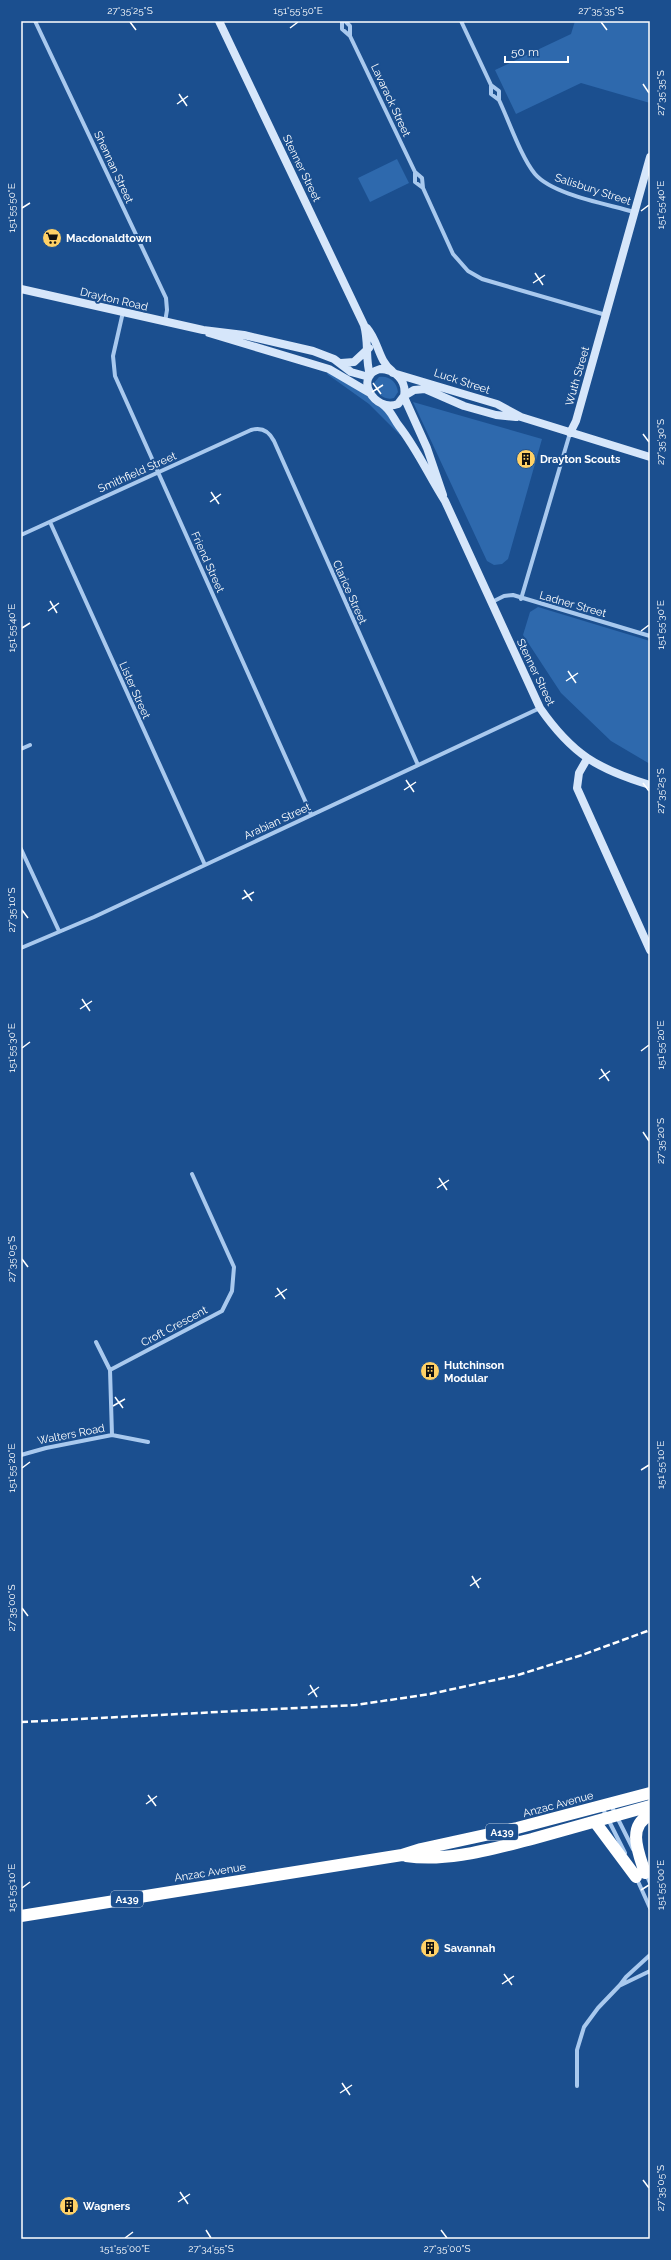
<svg xmlns="http://www.w3.org/2000/svg" width="671" height="2260" font-family="Raleway,sans-serif">
	<rect width="100%" height="100%" fill="#1b4f8f"/>
	<!-- green -->
	<path fill="#2e69ad" d="M 575,21 L 650,21 L 650,103 L 581,83 L 516,114 L 495,70 L 571,34 Z
		M 397,159 L 409,183 L 370,202 L 358,178 Z
		M 328,372 L 365,394 L 374,404 L 383,409 L 403,433 L 400,435 L 369,404 L 327,374 Z
		M 379,377 C 389,375 397,382 398,392 L 394,398 C 384,401 376,393 374,383 Z
		M 413,402 L 542,439 L 508,559 L 502,564 L 494,565 L 487,561 Z
		M 538,607 L 650,641 L 650,764 L 611,741 L 561,693 L 523,635 L 530,612 Z"/>
	<g fill="none" stroke-linecap="round" stroke-linejoin="round">
		<!-- street -->
		<path stroke="#a9c9ee" stroke-width="4" d="M 35,21 L 166,298 L 167,310 L 165,322
			M 342,21 L 342,29 L 350,36
			M 345,21 L 350,26 L 350,36 L 415,172 L 422,178 L 423,188 L 453,254 L 468,271 L 482,279 L 606,315
			M 461,21 L 491,85 L 491,94 L 499,100
			M 491,85 L 499,91 L 499,100 C 509,121 521,157 535,174 C 553,195 608,204 634,212
			M 415,172 L 415,182 L 423,188
			M 123,312 L 113,356 L 115,376 L 311,814
			M 50,522 L 205,865
			M 21,535 L 251,430 C 261,427 269,431 274,441 L 418,765
			M 521,599 L 570,433
			M 492,602 L 504,596 L 513,595 L 650,636
			M 21,749 L 30,745
			M 21,849 L 59,931
			M 21,948 L 94,917 L 540,708
			M 96,1342 L 110,1370 L 112,1435
			M 110,1370 L 222,1311 L 232,1291 L 234,1267 L 192,1174
			M 21,1455 L 46,1448 L 112,1435 L 148,1442
			M 611,1805 L 633,1849
			M 602,1807 L 625,1853
			M 646,1874 L 650,1883
			M 636,1877 L 650,1908
			M 621,1985 L 650,1971
			M 577,2086 L 577,2050 L 584,2027 L 598,2008 L 620,1985 L 626,1977 L 650,1955"/>
		<!-- secondary -->
		<path stroke="#d6e6fa" stroke-width="8" d="M 219,21 L 364,325 C 369,342 365,359 370,375
			M 21,289 L 203,330 L 244,335 L 313,351 L 334,359 L 351,372 L 369,377
			M 367,328 C 379,342 378,360 392,371
			M 209,333 L 329,369 L 370,393
			M 341,363 L 354,362 L 369,348
			M 380,369 C 395,369 407,381 404,396 L 398,404 C 374,413 353,376 380,369 Z
			M 393,373 L 497,404 L 521,417 L 650,457
			M 404,396 L 414,390 L 425,389 L 464,406 L 496,415 L 516,417
			M 404,397 L 427,448 L 443,495
			M 382,404 C 391,410 393,418 399,426 C 417,449 429,476 445,501 L 540,708 C 572,754 597,769 650,785
			M 570,433 L 576,421 L 650,157
			M 587,759 L 579,773 L 577,788 L 650,950"/>
		<!-- highway -->
		<path stroke="#fff" stroke-width="12" d="M 595,1822 L 636,1877
			M 406,1856 C 448,1862 491,1849 532,1839 C 572,1828 611,1817 650,1806
			M 645,1873 C 639,1854 626,1826 650,1815
			M 21,1916 L 402,1855 L 421,1849 L 517,1828 L 650,1793"/>
		<!-- rail -->
		<path stroke="#fff" stroke-width="2.5" stroke-dasharray="7 3" stroke-linecap="butt" d="M 21,1722 L 356,1705 L 430,1694 L 518,1675 L 582,1655 L 650,1630"/>
	</g>
	<!-- ticks -->
	<path fill="none" stroke="#fff" stroke-width="1.5" d="M 130,22 L 136,30M 601,22 L 607,30M 290,28 L 298,22M 643,84 L 649,93M 179,94 L 187,106M 177,104 L 188,96M 22,208 L 30,203M 641,211 L 649,205M 535,273 L 543,285M 533,283 L 545,275M 373,383 L 381,394M 372,392 L 383,385M 643,434 L 649,442M 211,492 L 219,504M 210,502 L 221,494M 50,601 L 57,613M 48,611 L 59,603M 22,628 L 30,623M 641,631 L 649,625M 568,671 L 576,683M 566,681 L 578,673M 406,780 L 414,792M 643,783 L 649,791M 404,790 L 416,782M 244,890 L 252,901M 242,899 L 254,892M 22,910 L 28,918M 82,999 L 90,1011M 80,1009 L 92,1001M 22,1048 L 30,1042M 641,1051 L 649,1045M 601,1069 L 609,1081M 599,1079 L 610,1071M 643,1132 L 649,1141M 439,1178 L 447,1190M 437,1188 L 449,1180M 22,1259 L 28,1267M 277,1288 L 285,1299M 275,1297 L 287,1289M 115,1397 L 123,1408M 113,1406 L 125,1399M 22,1468 L 30,1462M 641,1470 L 649,1465M 472,1576 L 479,1588M 470,1586 L 481,1578M 22,1608 L 28,1616M 310,1685 L 317,1697M 308,1695 L 319,1687M 148,1795 L 156,1806M 146,1804 L 157,1796M 22,1888 L 30,1882M 641,1890 L 649,1885M 504,1974 L 512,1985M 502,1984 L 514,1976M 342,2083 L 350,2095M 340,2093 L 352,2085M 643,2180 L 649,2188M 180,2192 L 188,2204M 178,2202 L 190,2194M 206,2230 L 211,2238M 441,2230 L 447,2238M 125,2238 L 133,2232"/>
	<!-- icons -->
	<defs>
		<symbol id="supermarket-disc" viewBox="-11 -11 22 22"><circle r="9.5" fill="#ffd166" stroke="#1b4f8f"/><path d="M-6-5.5h2.5l.6 2H6L4.5 2H-2.5L-4.4-4H-6ZM-1.5 3.2a1.3 1.3 0 1 0 .1 0ZM3 3.2a1.3 1.3 0 1 0 .1 0Z" fill="#111"/></symbol>
		<symbol id="building-disc" viewBox="-11 -11 22 22"><circle r="9.5" fill="#ffd166" stroke="#1b4f8f"/><path d="M-4-6H4V6H1V3H-1V6H-4ZM-2.5-4.3h1.7v1.8h-1.7ZM.8-4.3h1.7v1.8H.8ZM-2.5-1h1.7V.8h-1.7ZM.8-1h1.7V.8H.8Z" fill="#111"/></symbol>
	</defs>
	<g fill-rule="evenodd">
		<use href="#supermarket-disc" x="41" y="227" width="22" height="22"/>
		<use href="#building-disc" x="515" y="448" width="22" height="22"/>
		<use href="#building-disc" x="419" y="1360" width="22" height="22"/>
		<use href="#building-disc" x="419" y="1937" width="22" height="22"/>
		<use href="#building-disc" x="58" y="2195" width="22" height="22"/>
	</g>
	<g text-anchor="middle" stroke-width="4" stroke-linejoin="round" paint-order="stroke">
		<!-- shield labels -->
		<g fill="#1b4f8f" stroke="#bbcadd" stroke-width="1">
			<rect x="486" y="1824" width="32" height="16" rx="3"/>
			<rect x="111" y="1891" width="32" height="16" rx="3"/>
		</g>
		<g font-size="10" font-weight="bold" fill="#fff">
			<text x="502" y="1836">A139</text>
			<text x="127" y="1903">A139</text>
		</g>
		<!-- street labels -->
		<g font-size="11" fill="#fff" stroke="#1b4f8f">
			<text transform="translate(391 100) rotate(65)" y="4">Lavarack Street</text>
			<text transform="translate(114 167) rotate(65)" y="4">Shennan Street</text>
			<text transform="translate(302 168) rotate(64)" y="4">Stenner Street</text>
			<text transform="translate(593 189) rotate(18)" y="4">Salisbury Street</text>
			<text transform="translate(114 299) rotate(13)" y="4">Drayton Road</text>
			<text transform="translate(577 376) rotate(-74)" y="4">Wuth Street</text>
			<text transform="translate(462 381) rotate(18)" y="4">Luck Street</text>
			<text transform="translate(137 472) rotate(-24)" y="4">Smithfield Street</text>
			<text transform="translate(208 562) rotate(66)" y="4">Friend Street</text>
			<text transform="translate(350 592) rotate(66)" y="4">Clarice Street</text>
			<text transform="translate(573 604) rotate(16)" y="4">Ladner Street</text>
			<text transform="translate(536 672) rotate(64)" y="4">Stenner Street</text>
			<text transform="translate(135 690) rotate(66)" y="4">Lister Street</text>
			<text transform="translate(277 821) rotate(-25)" y="4">Arabian Street</text>
			<text transform="translate(174 1326) rotate(-28)" y="4">Croft Crescent</text>
			<text transform="translate(71 1434) rotate(-11)" y="4">Walters Road</text>
			<text transform="translate(558 1804) rotate(-15)" y="4">Anzac Avenue</text>
			<text transform="translate(210 1872) rotate(-9)" y="4">Anzac Avenue</text>
		</g>
		<!-- poi labels -->
		<g font-size="11" font-weight="bold" fill="#fff" stroke="#1b4f8f" text-anchor="start">
			<text x="66" y="242">Macdonaldtown</text>
			<text x="540" y="463">Drayton Scouts</text>
			<text x="444" y="1369">Hutchinson<tspan x="444" dy="13">Modular</tspan></text>
			<text x="444" y="1952">Savannah</text>
			<text x="83" y="2210">Wagners</text>
		</g>
	</g>
	<!-- border -->
	<rect width="671" height="2260" fill="none" stroke="#1b4f8f" stroke-width="44"/>
	<!-- scale -->
	<path d="M505 56v6h63v-6" fill="none" stroke="#ffffff" stroke-width="2"/>
	<text x="511" y="56" font-size="12" fill="#ffffff" stroke="#1b4f8f" stroke-width="3" paint-order="stroke">50 m</text>
	<rect x="22" y="22" width="627" height="2216" fill="none" stroke="#fff" stroke-width="1.5"/>
	<g font-size="10" text-anchor="middle" fill="#fff">
		<text x="130" y="14">27°35'25"S</text>
		<text x="298" y="14">151°55'50"E</text>
		<text x="601" y="14">27°35'35"S</text>
		<text transform="translate(660 93) rotate(-90)" y="4">27°35'35"S</text>
		<text transform="translate(660 205) rotate(-90)" y="4">151°55'40"E</text>
		<text transform="translate(11 208) rotate(-90)" y="4">151°55'50"E</text>
		<text transform="translate(660 442) rotate(-90)" y="4">27°35'30"S</text>
		<text transform="translate(660 625) rotate(-90)" y="4">151°55'30"E</text>
		<text transform="translate(11 628) rotate(-90)" y="4">151°55'40"E</text>
		<text transform="translate(660 791) rotate(-90)" y="4">27°35'25"S</text>
		<text transform="translate(11 910) rotate(-90)" y="4">27°35'10"S</text>
		<text transform="translate(660 1045) rotate(-90)" y="4">151°55'20"E</text>
		<text transform="translate(11 1048) rotate(-90)" y="4">151°55'30"E</text>
		<text transform="translate(660 1141) rotate(-90)" y="4">27°35'20"S</text>
		<text transform="translate(11 1259) rotate(-90)" y="4">27°35'05"S</text>
		<text transform="translate(660 1465) rotate(-90)" y="4">151°55'10"E</text>
		<text transform="translate(11 1468) rotate(-90)" y="4">151°55'20"E</text>
		<text transform="translate(11 1608) rotate(-90)" y="4">27°35'00"S</text>
		<text transform="translate(660 1885) rotate(-90)" y="4">151°55'00"E</text>
		<text transform="translate(11 1888) rotate(-90)" y="4">151°55'10"E</text>
		<text transform="translate(660 2188) rotate(-90)" y="4">27°35'05"S</text>
		<text x="125" y="2252">151°55'00"E</text>
		<text x="211" y="2252">27°34'55"S</text>
		<text x="447" y="2252">27°35'00"S</text>
	</g>
</svg>
